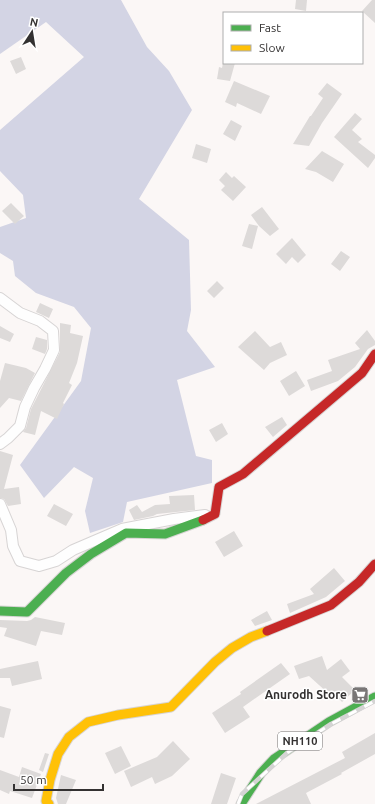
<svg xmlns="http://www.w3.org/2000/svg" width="375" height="804" font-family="Ubuntu,sans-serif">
	<rect width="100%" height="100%" fill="#fbf7f6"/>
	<!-- forest -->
	<path fill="#d3d4e4" d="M 0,0 L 121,0 L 147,47 L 169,71 L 192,110 L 139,199 L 189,240 L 191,310 L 187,331 L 215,367 L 177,380 L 196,456 L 212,460 L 212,483 L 127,502 L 123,522 L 90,533 L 85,511 L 93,478 L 74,467 L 44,498 L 20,465 L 81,381 L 91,328 L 74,307 L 36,293 L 15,276 L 13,261 L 0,253 L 0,227 L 26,218 L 23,195 L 0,171 L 0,130 L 84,57 L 46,22 L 0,54 Z"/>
	<!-- building -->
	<path fill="#dddad9" d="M 296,0 L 307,0 L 306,11 L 295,9 Z
		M 372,0 L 375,0 L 375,23 L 362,11 Z
		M 21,57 L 26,69 L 16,74 L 10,61 Z
		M 223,63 L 235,63 L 230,81 L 217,79 L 219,67 L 222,68 Z
		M 234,81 L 270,96 L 261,114 L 237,103 L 236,107 L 225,102 Z
		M 327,83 L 342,94 L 322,123 L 309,146 L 293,144 L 310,116 L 311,116 L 323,98 L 318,94 Z
		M 355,113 L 362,119 L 352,130 L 362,139 L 358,142 L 375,155 L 375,158 L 368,168 L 334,137 Z
		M 231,120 L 242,126 L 235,141 L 223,134 Z
		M 196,144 L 211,149 L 207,163 L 192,158 Z
		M 322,151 L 344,164 L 333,182 L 316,172 L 305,169 Z
		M 226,172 L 232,178 L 234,176 L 246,187 L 233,201 L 221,190 L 225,186 L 219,180 Z
		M 11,203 L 24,216 L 15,224 L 2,211 Z
		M 262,207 L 279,229 L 270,236 L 259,226 L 251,215 Z
		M 249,224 L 258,226 L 252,249 L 242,246 Z
		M 292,238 L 306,255 L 298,263 L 292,257 L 286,264 L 276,254 Z
		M 341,251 L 350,257 L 340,271 L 331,264 Z
		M 217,281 L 224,288 L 214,298 L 207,291 Z
		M 40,303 L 53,309 L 49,318 L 36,312 Z
		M 60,323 L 71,325 L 70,333 L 83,336 L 77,363 L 69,383 L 72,385 L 63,403 L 64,404 L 57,419 L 41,411 L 35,435 L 23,432 L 26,428 L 31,409 L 60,352 Z
		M 0,326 L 14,334 L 10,342 L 0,338 Z
		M 367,330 L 375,341 L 375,345 L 368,349 L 355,367 L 338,381 L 311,391 L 307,380 L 332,371 L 328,360 L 360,349 L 355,343 Z
		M 255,331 L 270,347 L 281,342 L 287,355 L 270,363 L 264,370 L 238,347 Z
		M 36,337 L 47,340 L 47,349 L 45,354 L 32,349 Z
		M 5,363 L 26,368 L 35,373 L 21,401 L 9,398 L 0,408 L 0,381 Z
		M 296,371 L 305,386 L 289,396 L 280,381 Z
		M 282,417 L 287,425 L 273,437 L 265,427 Z
		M 222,423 L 228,434 L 216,442 L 209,430 Z
		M 0,451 L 13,455 L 4,489 L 19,487 L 21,504 L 8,506 L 4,499 L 0,498 Z
		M 194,495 L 195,510 L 157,514 L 153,516 L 134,520 L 129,510 L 137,505 L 142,512 L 155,505 L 170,504 L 169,496 Z
		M 54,504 L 73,514 L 66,526 L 47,516 Z
		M 234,531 L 243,546 L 224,557 L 215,542 Z
		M 334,568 L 345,581 L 326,597 L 290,613 L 287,604 L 314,594 L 310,589 Z
		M 267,611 L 272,620 L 255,626 L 251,620 Z
		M 35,617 L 65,623 L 62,635 L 41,631 L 36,646 L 4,636 L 7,628 L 0,627 L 0,620 L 27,621 L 31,620 Z
		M 322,656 L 327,670 L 341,659 L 350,671 L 342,677 L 355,690 L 342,702 L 332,691 L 329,694 L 309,676 L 299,679 L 294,666 Z
		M 38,661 L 42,679 L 12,686 L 10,678 L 0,678 L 0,669 Z
		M 281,663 L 290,674 L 243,707 L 250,717 L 225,733 L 212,713 L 241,694 L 240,692 Z
		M 0,706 L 11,709 L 4,738 L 0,737 Z
		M 375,733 L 375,754 L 341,773 L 342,774 L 306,793 L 311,804 L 256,804 L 345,758 L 342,752 Z
		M 173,741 L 190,759 L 172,776 L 155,784 L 152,777 L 131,787 L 124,771 L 157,757 Z
		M 121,746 L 131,766 L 115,774 L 105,753 Z
		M 45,753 L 49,754 L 43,772 L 39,770 Z
		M 22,767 L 41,774 L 32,798 L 10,791 L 9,794 L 0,790 L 0,770 L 19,777 Z
		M 221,773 L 236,778 L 227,804 L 211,804 Z
		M 61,775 L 76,780 L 66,804 L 58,804 L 56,798 Z"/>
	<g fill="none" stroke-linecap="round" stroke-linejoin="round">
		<defs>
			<path id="street" d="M 0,298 L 20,313 L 40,321 L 53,331 L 54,350 L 45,369 L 34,388 L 25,407 L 20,426 L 8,438 L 0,444
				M 0,504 L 11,530 L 13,546 L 20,561 L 39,566 L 56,561 L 73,550 L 122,529 L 174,519 L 205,515"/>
			<path id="fast" d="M 0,611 L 27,612 L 66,573 L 91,554 L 126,533 L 165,534 L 203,520
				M 241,804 L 261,773 L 274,759 L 329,722 L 375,697"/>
			<path id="slow" d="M 49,804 L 46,801 L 50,780 L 58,754 L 69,737 L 88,722 L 118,715 L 171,707 L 215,662 L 232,648 L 251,637 L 267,631"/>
			<path id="jam" d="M 203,520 L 215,514 L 219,487 L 243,474 L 362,373 L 375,354
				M 267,631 L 331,605 L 359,582 L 375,564"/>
		</defs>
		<!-- street casing -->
		<use href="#street" stroke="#d7d4d4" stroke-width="12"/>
		<!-- fast casing -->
		<use href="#fast" stroke="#d7d4d4" stroke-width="11"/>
		<!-- slow casing -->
		<use href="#slow" stroke="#d7d4d4" stroke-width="11"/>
		<!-- jam casing -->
		<use href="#jam" stroke="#d7d4d4" stroke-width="11"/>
		<!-- street -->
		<use href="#street" stroke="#fefefe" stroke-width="10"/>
		<!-- fast -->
		<use href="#fast" stroke="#4caf50" stroke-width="9"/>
		<!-- slow -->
		<use href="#slow" stroke="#ffc107" stroke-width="9"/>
		<!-- jam -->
		<use href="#jam" stroke="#c62828" stroke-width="9"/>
		<defs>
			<path id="rail" d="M 238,804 L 242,794 L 287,753 L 331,724 L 375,701"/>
		</defs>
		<!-- rail casing -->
		<use href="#rail" stroke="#d5d4d4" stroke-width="4.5"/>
		<!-- rail -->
		<use href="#rail" stroke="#fff" stroke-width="3" stroke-dasharray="9" stroke-linecap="butt"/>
	</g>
	<!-- icons -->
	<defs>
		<symbol id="supermarket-square" viewBox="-11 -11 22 22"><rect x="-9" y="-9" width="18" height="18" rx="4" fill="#797676" stroke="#fff"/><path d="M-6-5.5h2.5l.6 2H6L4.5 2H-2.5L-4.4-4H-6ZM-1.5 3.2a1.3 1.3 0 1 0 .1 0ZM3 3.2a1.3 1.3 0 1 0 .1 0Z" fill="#fff"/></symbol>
	</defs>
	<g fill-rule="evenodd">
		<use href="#supermarket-square" x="350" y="685" width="20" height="20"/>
	</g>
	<g text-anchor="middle" stroke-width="3" stroke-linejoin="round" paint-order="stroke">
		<!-- shield labels -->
		<rect fill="#fff" stroke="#706f6f" stroke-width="1" x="278" y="732" width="44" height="18" rx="3"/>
		<g font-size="11" font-weight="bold" fill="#333131">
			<text x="300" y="745">NH110</text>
		</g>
		<!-- poi labels -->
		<g font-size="12" font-weight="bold" fill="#333131" stroke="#fff" text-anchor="end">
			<text x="347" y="699">Anurodh Store</text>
		</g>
	</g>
	<!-- legend -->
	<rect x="223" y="12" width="140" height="52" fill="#ffffff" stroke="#adadad"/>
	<rect x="231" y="25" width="20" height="6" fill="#4caf50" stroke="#adadad"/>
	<text x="259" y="32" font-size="12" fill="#333131">Fast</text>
	<rect x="231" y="45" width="20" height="6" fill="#ffc107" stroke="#adadad"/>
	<text x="259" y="52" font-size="12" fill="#333131">Slow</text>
	<!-- north arrow -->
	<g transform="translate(32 32) rotate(12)" stroke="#ffffff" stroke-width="3" paint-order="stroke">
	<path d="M0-3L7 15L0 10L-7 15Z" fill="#333131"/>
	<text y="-6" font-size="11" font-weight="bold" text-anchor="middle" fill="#333131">N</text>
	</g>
	<!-- scale -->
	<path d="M14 784v6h89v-6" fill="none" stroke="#333131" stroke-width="2"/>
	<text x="20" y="784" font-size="12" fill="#333131" stroke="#ffffff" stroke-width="3" paint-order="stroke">50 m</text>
</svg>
